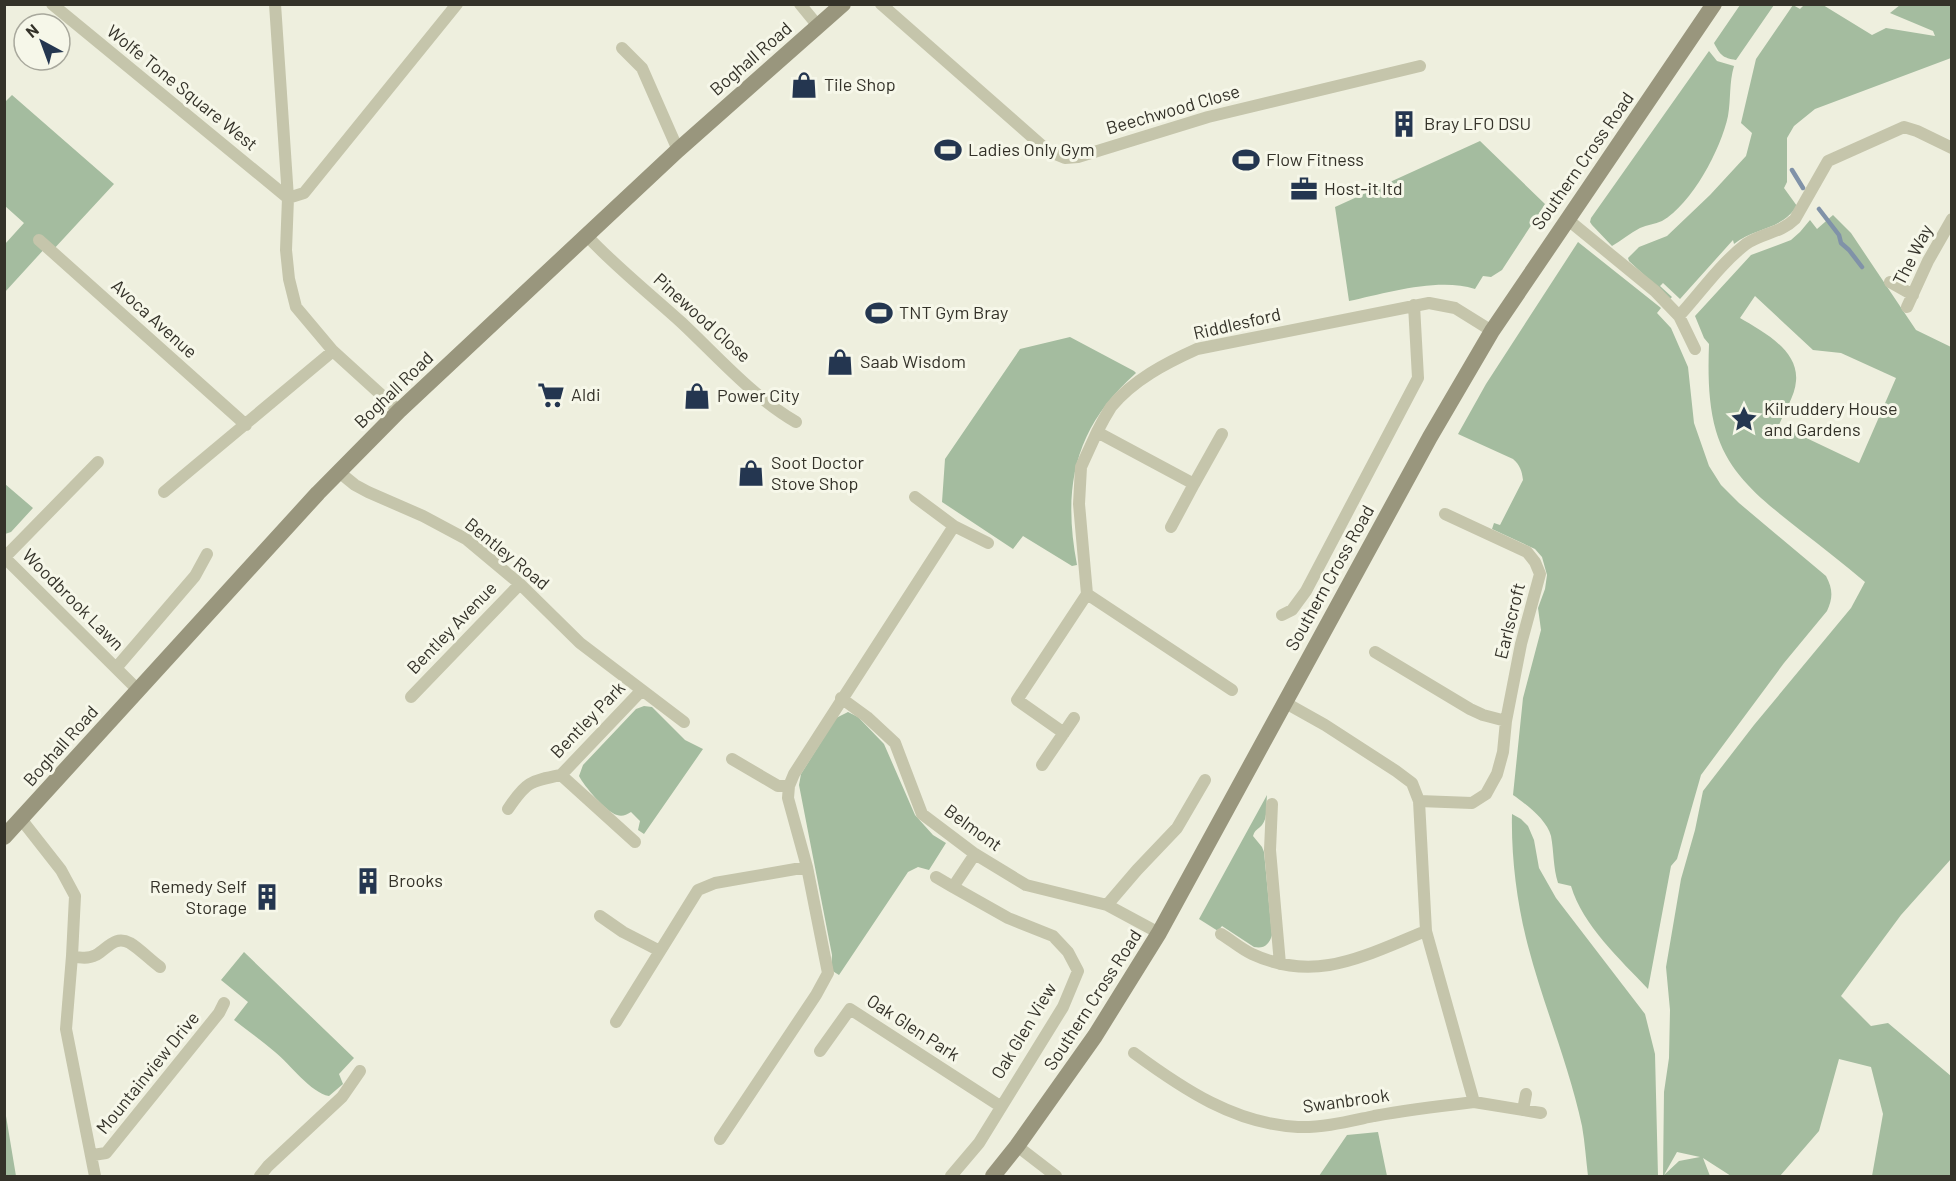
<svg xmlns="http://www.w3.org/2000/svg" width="1956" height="1181" font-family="Barlow,sans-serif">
	<rect width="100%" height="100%" fill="#eeefde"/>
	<!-- green -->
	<path fill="#a4bc9f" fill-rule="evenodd" d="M 1740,5 L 1774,5 L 1736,60 C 1723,58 1720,55 1714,43 Z
		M 1793,5 L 1800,9 L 1804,5 L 1823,5 L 1872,35 L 1886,28 L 1935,36 L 1933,31 L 1890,13 L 1900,5 L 1951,5 L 1951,58 L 1815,109 L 1794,126 L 1787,138 L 1787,182 L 1784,188 L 1797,206 C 1780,231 1755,227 1734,244 L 1733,240 L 1680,299 L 1663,283 L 1660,286 L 1672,297 L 1670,299 L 1629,261 L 1628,258 L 1639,247 L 1667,236 L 1710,195 L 1746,156 L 1752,133 L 1741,123 L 1756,59 Z
		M 1709,51 L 1717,61 L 1734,66 C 1729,83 1731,99 1728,116 C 1721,149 1692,204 1662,221 C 1655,224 1647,225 1640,228 C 1630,233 1621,241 1612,246 L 1592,225 L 1590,222 L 1591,218 Z
		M 12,95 L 114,184 L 52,251 L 47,246 L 5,292 L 5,244 L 24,223 L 5,206 L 4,103 Z
		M 1480,141 L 1545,204 L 1502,270 L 1491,277 L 1483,276 L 1475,289 C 1439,277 1386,293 1349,301 L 1335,207 Z
		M 1833,215 L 1851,233 L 1916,330 L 1951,347 L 1951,859 L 1901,915 L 1841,996 L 1871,1026 L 1888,1023 L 1951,1076 L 1951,1176 L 1872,1176 L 1883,1114 L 1871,1067 L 1839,1059 L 1819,1131 L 1780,1176 L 1731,1176 L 1703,1158 L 1710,1176 L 1663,1176 L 1664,1092 L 1669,1058 L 1670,1010 L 1666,967 L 1681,879 L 1695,830 L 1703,791 L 1754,725 L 1851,608 L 1865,582 C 1844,564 1822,547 1800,530 C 1765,502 1729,476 1716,431 C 1708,403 1708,372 1709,344 L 1704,338 L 1695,316 L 1751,255 L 1791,240 L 1800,232 L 1810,220 L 1817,229 ZM 1755,296 L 1813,350 L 1841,353 L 1896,378 L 1859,463 L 1779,425 C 1784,412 1795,396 1796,381 C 1799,350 1762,331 1740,318 ZM 1677,1152 L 1700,1157 L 1679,1161 L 1664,1175 Z
		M 1578,242 L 1661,308 L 1657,313 L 1671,328 L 1688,367 L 1694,423 L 1709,466 L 1721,485 L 1739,503 L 1826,576 C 1833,589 1833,598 1827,611 L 1784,663 L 1701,775 L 1677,859 L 1671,866 L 1648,989 C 1620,959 1583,926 1571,886 L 1558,883 C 1553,867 1554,852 1551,836 C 1547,820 1526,804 1513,795 L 1523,698 L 1541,630 L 1538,608 L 1545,589 L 1547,575 L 1542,557 L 1535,549 L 1492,529 L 1494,523 L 1500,525 L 1523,480 C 1522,471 1520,465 1513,459 L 1458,434 L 1486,384 Z
		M 1070,337 L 1134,371 L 1136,373 C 1075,427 1062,486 1077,565 L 1072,566 L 1023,536 L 1013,549 L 942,502 L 945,459 L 1020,349 Z
		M 5,484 L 33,508 L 11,532 L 5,534 Z
		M 644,706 L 652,707 L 685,740 L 703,749 L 644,834 L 638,830 L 640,821 L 631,812 C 626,815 622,817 617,815 C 606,812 584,786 579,776 L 583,765 L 636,709 Z
		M 848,712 L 858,717 L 884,744 L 915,815 L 933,835 L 946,843 L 929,870 L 918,867 L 908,872 L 839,975 L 831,970 L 832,955 L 799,785 L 801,774 L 836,718 Z
		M 1267,795 C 1266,804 1268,818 1262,825 C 1258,830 1255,829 1253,836 L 1262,847 L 1264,852 L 1272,935 C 1269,945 1264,949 1254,947 L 1222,926 L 1218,931 L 1199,919 Z
		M 1512,814 L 1521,819 L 1528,826 L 1534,840 L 1539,868 L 1556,898 L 1645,1014 L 1655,1054 L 1658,1176 L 1588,1176 C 1586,1160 1585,1143 1582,1126 C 1569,1065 1544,1007 1528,946 C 1517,904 1511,857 1512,814 Z
		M 244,952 L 354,1058 L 339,1074 L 343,1084 L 329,1096 C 311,1093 290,1064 275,1052 C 262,1041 248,1031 234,1020 L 248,1002 L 221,980 Z
		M 5,1110 L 16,1176 L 6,1176 Z
		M 1378,1132 L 1387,1176 L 1319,1176 L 1347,1135 Z"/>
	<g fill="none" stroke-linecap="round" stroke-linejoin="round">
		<!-- stream -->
		<path stroke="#8092a8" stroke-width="4.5" d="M 1792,170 L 1803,188
			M 1819,209 L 1839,235 L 1841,243 L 1849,250 L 1862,267"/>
		<!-- street -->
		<path stroke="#c5c5ab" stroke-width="12" d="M 52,4 L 288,198
			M 275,4 L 288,198 L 286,250 L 289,279 L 296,307 L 333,351 L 399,411
			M 800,4 L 818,26
			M 881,4 L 1048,151 L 1065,158 L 1078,157 L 1208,117 L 1420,66
			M 622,48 L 642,68 L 678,150
			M 288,198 L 304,193 L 457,4
			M 1567,219 L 1655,291 L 1679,316 L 1695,349
			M 587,236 C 616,267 650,294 682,323 C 718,357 753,397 796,422
			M 39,240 L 246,425
			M 1890,282 L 1913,295
			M 1907,307 L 1928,261 L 1952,219
			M 1679,316 C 1701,292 1720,264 1746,244 C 1762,233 1781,233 1795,219 L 1828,161 L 1904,127 L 1917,131 L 1952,148
			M 1097,432 C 1101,424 1106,415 1111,407 C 1133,380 1166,363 1197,349 L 1429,303 L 1455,308 L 1492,331
			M 339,472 L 355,485 L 368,492 L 423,516 L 466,539 L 520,584 L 580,643 L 684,722
			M 164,492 L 333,351
			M 915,497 L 954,526 L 988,543
			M 1171,527 L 1194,484
			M 4,557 L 138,690
			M 5,557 L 98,462
			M 1087,594 L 1232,690
			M 1282,615 L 1292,610 L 1306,591 L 1418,378 L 1414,305
			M 1375,652 L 1470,709 L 1483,715 L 1506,721
			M 116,668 L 195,576 L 207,554
			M 411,697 L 520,584
			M 841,698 L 867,717 L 895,743 L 922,814 L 975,854 L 1026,885 L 1107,905
			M 1064,733 L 1017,700 L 1087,594 L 1079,504 L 1081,467 L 1097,432 L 1194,484 L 1222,434
			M 732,759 L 778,786 L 789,786
			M 1042,765 L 1074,718
			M 1419,801 L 1472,803 L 1486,794 L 1497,774 L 1503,752 L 1506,721 L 1521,644 L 1540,574 L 1535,562 L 1527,552 L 1445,514
			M 1272,804 L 1270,850 L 1280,964
			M 508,809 C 526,782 530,781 561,775
			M 21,819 L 61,870 L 75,896 L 72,956 L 66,1029 L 95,1176
			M 635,842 L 561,775 L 641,691
			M 936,877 L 953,887
			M 600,916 L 623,932 L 660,951
			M 1159,933 L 1107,905 L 1137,870 L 1177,828 L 1205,780
			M 1221,934 C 1231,940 1241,949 1252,954 C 1317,984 1365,955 1426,931
			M 72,956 C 81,958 88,959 96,955 C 108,948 115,935 130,943 C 140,949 150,960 160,967
			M 616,1022 L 698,890 L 715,883 L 807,867
			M 820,1051 L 850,1009 L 1000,1106
			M 1134,1053 C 1183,1089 1235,1124 1298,1127 C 1323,1128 1350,1121 1374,1116 C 1407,1110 1440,1106 1474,1102 L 1426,931 L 1419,801 L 1412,783 L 1396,771 L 1325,725 L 1284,702
			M 1474,1102 L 1541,1113
			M 1523,1110 L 1526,1094
			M 720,1139 L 816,995 L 828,973 L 807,867 L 788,798 L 789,786 L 794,774 L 954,526
			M 1017,1146 L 1056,1176
			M 93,1155 L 106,1153 L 219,1013 L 224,1003
			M 260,1176 L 268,1166 L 342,1097 L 360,1071
			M 951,1176 L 979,1143 L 1063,1007 L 1078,971 L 1068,952 L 1053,936 L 1008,918 L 953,887 L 975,854"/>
		<!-- secondary -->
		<path stroke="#99967d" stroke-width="16" d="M 4,837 L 318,493 L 399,411 L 678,150 L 843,4
			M 993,1176 L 1017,1146 L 1095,1036 L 1159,933 L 1430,437 L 1492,331 L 1714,4"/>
	</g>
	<!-- icons -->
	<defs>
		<symbol id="shop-bare" viewBox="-9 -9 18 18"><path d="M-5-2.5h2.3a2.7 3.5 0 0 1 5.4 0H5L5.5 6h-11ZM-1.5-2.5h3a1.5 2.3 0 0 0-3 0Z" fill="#243650" stroke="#f6f7e9" stroke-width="2.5" paint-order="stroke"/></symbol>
		<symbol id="building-bare" viewBox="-9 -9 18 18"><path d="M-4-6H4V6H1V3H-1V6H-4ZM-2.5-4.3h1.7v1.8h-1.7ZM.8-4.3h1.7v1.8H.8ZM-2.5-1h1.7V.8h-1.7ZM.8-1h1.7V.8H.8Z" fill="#243650" stroke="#f6f7e9" stroke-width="2.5" paint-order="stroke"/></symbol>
		<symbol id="stadium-bare" viewBox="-9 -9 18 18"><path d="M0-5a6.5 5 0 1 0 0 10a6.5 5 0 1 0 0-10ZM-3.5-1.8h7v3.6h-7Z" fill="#243650" stroke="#f6f7e9" stroke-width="2.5" paint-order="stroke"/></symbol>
		<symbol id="office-bare" viewBox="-9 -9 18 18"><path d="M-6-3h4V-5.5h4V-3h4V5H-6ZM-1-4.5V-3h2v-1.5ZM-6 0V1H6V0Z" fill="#243650" stroke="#f6f7e9" stroke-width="2.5" paint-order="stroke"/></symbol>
		<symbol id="supermarket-bare" viewBox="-9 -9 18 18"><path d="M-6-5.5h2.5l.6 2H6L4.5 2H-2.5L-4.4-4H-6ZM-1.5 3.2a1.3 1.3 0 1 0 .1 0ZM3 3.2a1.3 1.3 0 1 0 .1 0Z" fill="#243650" stroke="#f6f7e9" stroke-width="2.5" paint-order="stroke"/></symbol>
		<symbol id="sight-bare" viewBox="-9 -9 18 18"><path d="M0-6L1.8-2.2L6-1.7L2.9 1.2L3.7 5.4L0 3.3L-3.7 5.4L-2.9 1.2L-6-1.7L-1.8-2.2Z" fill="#243650" stroke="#f6f7e9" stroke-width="2.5" paint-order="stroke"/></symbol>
	</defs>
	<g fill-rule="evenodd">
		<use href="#shop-bare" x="785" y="66" width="38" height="38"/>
		<use href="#building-bare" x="1385" y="105" width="38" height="38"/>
		<use href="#stadium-bare" x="929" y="131" width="38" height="38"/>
		<use href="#stadium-bare" x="1227" y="141" width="38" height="38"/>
		<use href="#office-bare" x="1285" y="170" width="38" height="38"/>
		<use href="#stadium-bare" x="860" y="294" width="38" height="38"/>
		<use href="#shop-bare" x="821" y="343" width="38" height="38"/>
		<use href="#supermarket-bare" x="532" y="376" width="38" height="38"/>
		<use href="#shop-bare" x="678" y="377" width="38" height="38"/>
		<use href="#sight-bare" x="1725" y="400" width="38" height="38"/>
		<use href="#shop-bare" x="732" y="454" width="38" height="38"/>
		<use href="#building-bare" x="349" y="862" width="38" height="38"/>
		<use href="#building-bare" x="248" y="878" width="38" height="38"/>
	</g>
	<g text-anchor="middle" stroke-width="6" stroke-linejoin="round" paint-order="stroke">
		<!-- street labels -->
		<g font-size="18" fill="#343229" stroke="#f6f7e9">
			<text transform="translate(751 59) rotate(-41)" y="6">Boghall Road</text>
			<text transform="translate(182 88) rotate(39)" y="6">Wolfe Tone Square West</text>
			<text transform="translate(1173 110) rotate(-16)" y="6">Beechwood Close</text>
			<text transform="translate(1583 161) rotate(-55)" y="6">Southern Cross Road</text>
			<text transform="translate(1913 255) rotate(-63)" y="6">The Way</text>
			<text transform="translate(702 318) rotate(42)" y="6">Pinewood Close</text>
			<text transform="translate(154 319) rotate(42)" y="6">Avoca Avenue</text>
			<text transform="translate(1237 324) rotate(-13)" y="6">Riddlesford</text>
			<text transform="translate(394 390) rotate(-44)" y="6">Boghall Road</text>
			<text transform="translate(507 554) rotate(39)" y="6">Bentley Road</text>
			<text transform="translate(1330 578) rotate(-61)" y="6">Southern Cross Road</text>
			<text transform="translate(73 600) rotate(45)" y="6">Woodbrook Lawn</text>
			<text transform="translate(1510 621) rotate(-76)" y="6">Earlscroft</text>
			<text transform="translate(452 628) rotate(-46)" y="6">Bentley Avenue</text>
			<text transform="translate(588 720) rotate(-46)" y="6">Bentley Park</text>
			<text transform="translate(61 746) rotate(-48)" y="6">Boghall Road</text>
			<text transform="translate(973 828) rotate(36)" y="6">Belmont</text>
			<text transform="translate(1093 1000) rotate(-57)" y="6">Southern Cross Road</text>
			<text transform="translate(913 1028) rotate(33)" y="6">Oak Glen Park</text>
			<text transform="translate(1024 1031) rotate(-59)" y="6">Oak Glen View</text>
			<text transform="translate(148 1073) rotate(-51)" y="6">Mountainview Drive</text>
			<text transform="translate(1346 1101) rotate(-8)" y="6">Swanbrook</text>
		</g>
		<!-- poi labels -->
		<g font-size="18" fill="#343229" stroke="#f6f7e9" text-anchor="start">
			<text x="824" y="91">Tile Shop</text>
			<text x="1424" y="130">Bray LFO DSU</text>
			<text x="968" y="156">Ladies Only Gym</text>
			<text x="1266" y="166">Flow Fitness</text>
			<text x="1324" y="195">Host-it ltd</text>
			<text x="899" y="319">TNT Gym Bray</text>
			<text x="860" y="368">Saab Wisdom</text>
			<text x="571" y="401">Aldi</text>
			<text x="717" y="402">Power City</text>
			<text x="1764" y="415">Kilruddery House<tspan x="1764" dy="21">and Gardens</tspan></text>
			<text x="771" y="469">Soot Doctor<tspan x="771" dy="21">Stove Shop</tspan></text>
			<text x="388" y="887">Brooks</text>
			<text x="247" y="893" text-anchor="end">Remedy Self<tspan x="247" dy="21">Storage</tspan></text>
		</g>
	</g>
	<!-- border -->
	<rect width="1956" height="1181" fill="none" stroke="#343229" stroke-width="12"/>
	<!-- north arrow -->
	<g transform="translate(42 42) rotate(319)"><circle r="28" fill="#f6f7e9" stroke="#a8a89c" stroke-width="1.5"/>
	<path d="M0-4.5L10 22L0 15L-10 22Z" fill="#243650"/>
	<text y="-9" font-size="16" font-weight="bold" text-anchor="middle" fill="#343229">N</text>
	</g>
</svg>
